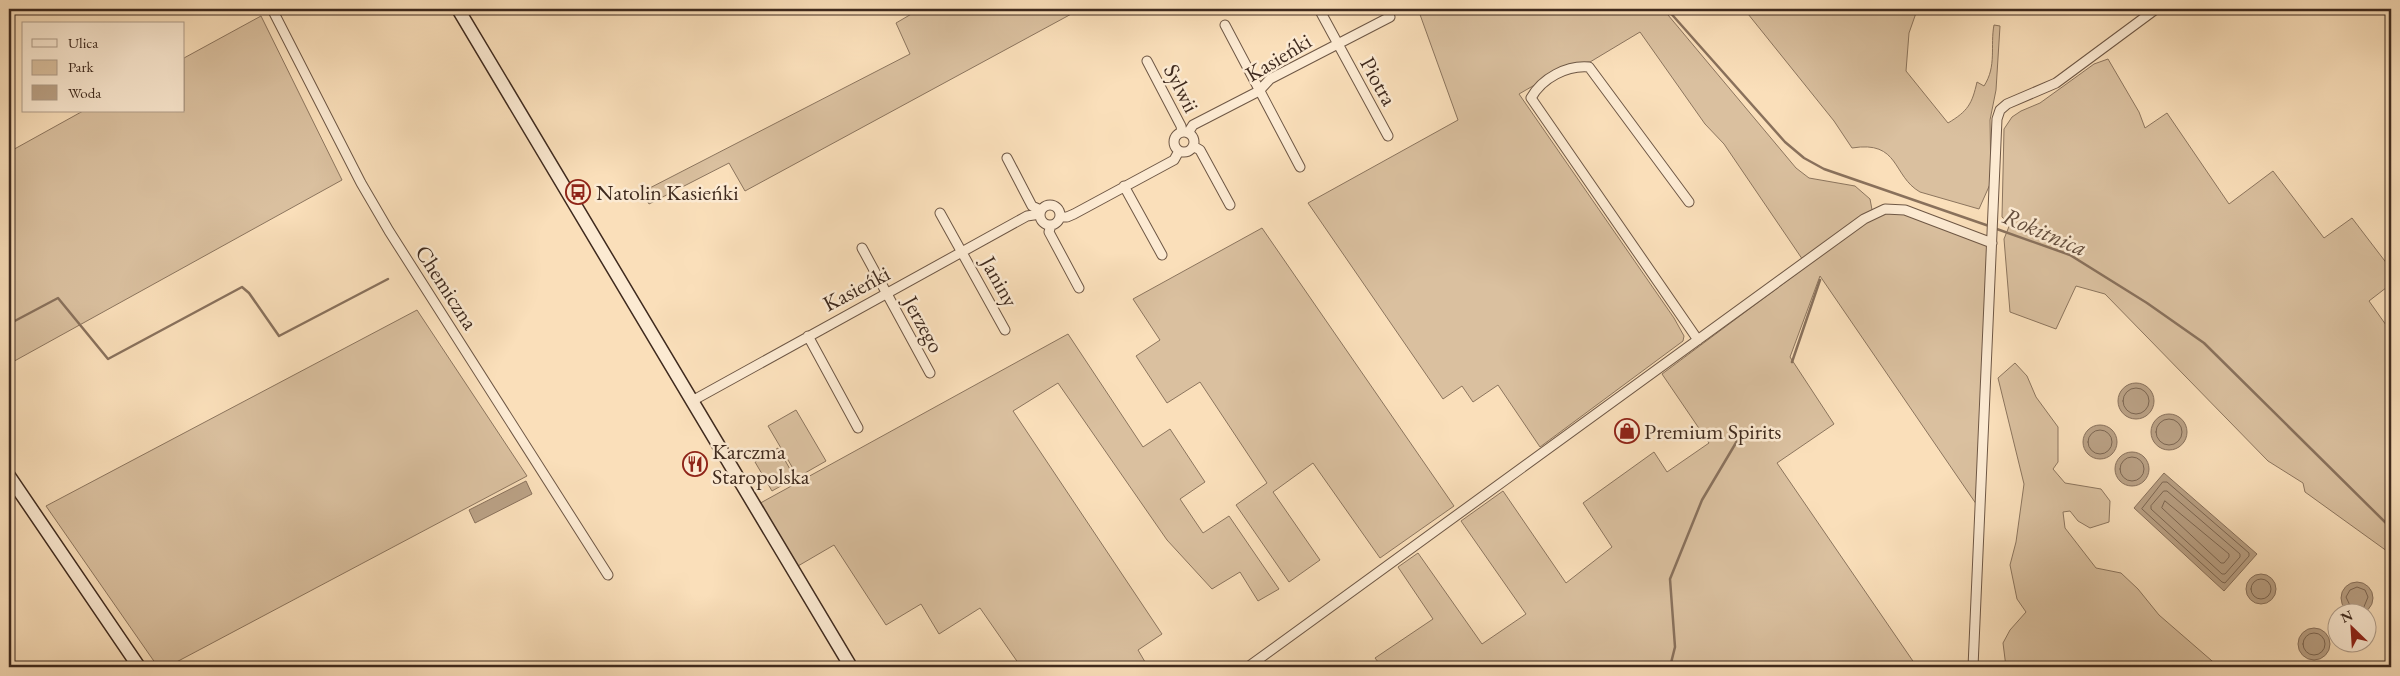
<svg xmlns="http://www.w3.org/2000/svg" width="2400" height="676" font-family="'EB Garamond',serif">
	<rect width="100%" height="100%" fill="#fadfba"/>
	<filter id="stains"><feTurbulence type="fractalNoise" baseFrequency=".004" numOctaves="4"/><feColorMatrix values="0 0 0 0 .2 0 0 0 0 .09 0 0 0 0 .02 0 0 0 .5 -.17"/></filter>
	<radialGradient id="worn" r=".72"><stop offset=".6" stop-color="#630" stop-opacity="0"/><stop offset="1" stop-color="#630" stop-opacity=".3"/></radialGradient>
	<!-- green -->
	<path fill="#dac09f" stroke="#8c755e" d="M 920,9 L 1073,9 L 1075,12 L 745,191 L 729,163 L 649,204 L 642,192 L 910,54 L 896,23 Z
		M 1418,9 L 1663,9 L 1796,168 L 1809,178 L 1855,186 L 1870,199 L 1873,215 L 1905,210 L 1992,243 L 1981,511 L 1820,276 L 1790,357 L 1834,424 L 1777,463 L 1917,667 L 1382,667 L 1375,658 L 1433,619 L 1398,567 L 1418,553 L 1482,644 L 1526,614 L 1461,521 L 1503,491 L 1566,583 L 1612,547 L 1583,503 L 1654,452 L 1667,472 L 1709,443 L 1662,374 L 1807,266 L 1724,144 L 1705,124 L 1640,32 L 1590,62 L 1571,64 L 1519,94 L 1674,318 L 1684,336 L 1683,341 L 1540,447 L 1498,385 L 1473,402 L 1462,386 L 1443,399 L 1308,203 L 1458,120 Z
		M 1744,9 L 1929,9 L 1916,13 L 1909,33 L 1906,71 L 1948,123 C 1968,111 1972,104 1977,82 L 1984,86 C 1997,66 1990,46 1994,25 L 2000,26 L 1996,90 L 1990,120 L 1991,182 L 1979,209 L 1920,192 C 1892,176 1900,140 1852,148 L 1834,121 Z
		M 261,16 L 342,180 L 9,364 L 9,152 L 83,111 L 184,111 L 184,58 Z
		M 2108,59 L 2139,112 L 2145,128 L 2167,113 L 2229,204 L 2273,171 L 2324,238 L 2352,218 L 2391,269 L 2391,284 L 2369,301 L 2391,332 L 2391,554 L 2305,492 L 2303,483 L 2268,461 L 2105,294 L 2076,286 L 2056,329 L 2010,312 L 2004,239 L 2010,224 L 2002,217 L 2004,129 L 2012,117 L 2021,111 L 2040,103 L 2094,64 Z
		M 1262,228 L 1454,506 L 1380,558 L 1313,463 L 1273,492 L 1320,560 L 1289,582 L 1236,505 L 1267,483 L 1200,382 L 1167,403 L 1136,356 L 1160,340 L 1133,299 Z
		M 417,310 L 527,476 L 167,667 L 158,667 L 46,506 Z
		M 1068,334 L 1143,447 L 1170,429 L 1205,482 L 1180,499 L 1203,533 L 1229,516 L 1279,589 L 1258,601 L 1240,572 L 1212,589 L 1167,540 L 1058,383 L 1013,411 L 1162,634 L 1138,650 L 1148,667 L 1021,667 L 980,608 L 939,634 L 921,604 L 886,625 L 834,545 L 798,566 L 755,506 Z
		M 2015,363 L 2027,376 L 2036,397 L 2058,427 L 2058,462 L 2053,469 L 2065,483 L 2101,489 L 2110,501 L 2109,522 L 2090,528 L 2078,521 L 2070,511 L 2063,512 L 2065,528 L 2096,568 L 2121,573 L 2138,589 L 2159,615 L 2219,667 L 2006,667 L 2003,643 L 2010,630 L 2026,612 L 2017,599 L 2010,565 L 2016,542 L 2024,484 L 1998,378 Z
		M 796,410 L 826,461 L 798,477 L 768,426 Z
		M 778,448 L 795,478 L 772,491 L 755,462 Z"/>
	<!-- water -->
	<path fill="#baa185" stroke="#89715c" d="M2118 401a18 18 0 1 1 36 0a18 18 0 1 1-36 0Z
		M2151 432a18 18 0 1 1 36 0a18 18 0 1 1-36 0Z
		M2083 442a17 17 0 1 1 34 0a17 17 0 1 1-34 0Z
		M2115 469a17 17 0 1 1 34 0a17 17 0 1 1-34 0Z
		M 2164,473 L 2257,554 L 2224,591 L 2134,508 Z
		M 526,481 L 532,494 L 475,523 L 469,510 Z
		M2246 589a15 15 0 1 1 30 0a15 15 0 1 1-30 0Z
		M2341 598a16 16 0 1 1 32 0a16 16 0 1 1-32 0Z
		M2298 644a16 16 0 1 1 32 0a16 16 0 1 1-32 0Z"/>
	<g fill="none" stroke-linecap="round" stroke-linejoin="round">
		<!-- shore -->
		<path stroke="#7c6652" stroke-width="1" d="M2123 401a13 13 0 1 1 26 0a13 13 0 1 1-26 0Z
			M2156 432a13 13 0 1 1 26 0a13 13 0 1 1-26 0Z
			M2088 442a12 12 0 1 1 24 0a12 12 0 1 1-24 0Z
			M2120 469a12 12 0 1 1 24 0a12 12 0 1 1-24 0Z
			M 2163,482 L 2167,482 L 2249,553 L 2249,556 L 2225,583 L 2222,582 L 2142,509 Z
			M 2164,491 L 2167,491 L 2240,554 L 2240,557 L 2225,574 L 2222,574 L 2151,509 L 2151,506 Z
			M 2165,501 L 2229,554 L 2229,557 L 2224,563 L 2221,563 L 2162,508 Z
			M2251 589a10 10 0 1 1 20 0a10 10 0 1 1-20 0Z
			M 2354,614 L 2346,597 L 2350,590 L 2357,587 L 2365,590 L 2368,597 L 2361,614
			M2303 644a11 11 0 1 1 22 0a11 11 0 1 1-22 0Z"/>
		<!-- stream -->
		<path stroke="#89715c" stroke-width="2.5" d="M 1667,9 L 1785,142 L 1804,158 L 1824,169 L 1989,226
			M 1994,228 L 2070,255 L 2147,303 L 2204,343 L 2391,528
			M 9,324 L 58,298 L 108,359 L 242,287 L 249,293 L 279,336 L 388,279
			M 1792,362 L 1820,280
			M 1670,667 L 1675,647 L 1670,579 L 1702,500 L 1740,436"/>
		<defs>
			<path id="street" d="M 272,9 L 361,183 L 389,231 L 608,575
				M 1319,9 L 1388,136
				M 1225,25 L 1300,167
				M 1147,61 L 1181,126 L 1182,132
				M1174 142a10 10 0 1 1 20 0a10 10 0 1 1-20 0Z
				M 1188,133 L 1193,125 L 1259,91 L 1270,79 L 1390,17
				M 1193,146 L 1200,150 L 1230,205
				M 1007,158 L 1032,206 L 1041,210
				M 1124,186 L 1162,255
				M 1689,202 L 1589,67 C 1567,65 1542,78 1531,98 L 1698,340
				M1040 215a10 10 0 1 1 20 0a10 10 0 1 1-20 0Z
				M 940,213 L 1005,330
				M 1060,217 L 1067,217 L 1074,214 L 1174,160 L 1179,151
				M 1051,225 L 1049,232 L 1079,288
				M 862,248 L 930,373
				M 808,336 L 858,428
				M 692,401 L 1027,216 L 1040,214
				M 1248,667 L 1864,219 L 1885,209 L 1905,210 L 1992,243
				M 1973,667 L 1997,119 L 2000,110 L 2007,104 L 2056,83 L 2156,9"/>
			<path id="secondary" d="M 458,9 L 851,667
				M 9,476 L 139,667"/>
		</defs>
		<!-- street casing -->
		<use href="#street" stroke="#6e5745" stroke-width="11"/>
		<!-- secondary casing -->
		<use href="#secondary" stroke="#3f2a1e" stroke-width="15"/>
		<!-- street -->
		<use href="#street" stroke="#fcead2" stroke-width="9"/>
		<!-- secondary -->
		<use href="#secondary" stroke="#fcead2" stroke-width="12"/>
	</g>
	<!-- icons -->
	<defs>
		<symbol id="bus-ring" viewBox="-11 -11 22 22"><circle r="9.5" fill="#fcead2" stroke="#8f2418" stroke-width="1.5"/><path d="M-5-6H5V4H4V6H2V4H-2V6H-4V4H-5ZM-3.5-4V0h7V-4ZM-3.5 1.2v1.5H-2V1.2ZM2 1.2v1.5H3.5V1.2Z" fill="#8f2418"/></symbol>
		<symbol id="shop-ring" viewBox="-11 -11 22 22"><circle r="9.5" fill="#fcead2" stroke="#8f2418" stroke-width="1.5"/><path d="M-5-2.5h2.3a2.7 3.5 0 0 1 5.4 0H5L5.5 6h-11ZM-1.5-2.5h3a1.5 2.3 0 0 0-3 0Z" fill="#8f2418"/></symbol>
		<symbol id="restaurant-ring" viewBox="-11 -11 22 22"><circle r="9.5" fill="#fcead2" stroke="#8f2418" stroke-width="1.5"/><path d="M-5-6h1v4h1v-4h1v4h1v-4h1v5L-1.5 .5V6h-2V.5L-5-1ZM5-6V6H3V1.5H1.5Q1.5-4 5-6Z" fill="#8f2418"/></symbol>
	</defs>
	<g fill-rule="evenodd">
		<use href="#bus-ring" x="564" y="178" width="28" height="28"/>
		<use href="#shop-ring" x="1613" y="417" width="28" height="28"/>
		<use href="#restaurant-ring" x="681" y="450" width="28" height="28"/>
	</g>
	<g text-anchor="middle" stroke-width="5" stroke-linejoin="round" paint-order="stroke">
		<!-- street labels -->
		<g font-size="22" fill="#3f2a1e" stroke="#fcead2">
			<text transform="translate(1278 57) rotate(-31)" y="8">Kasieńki</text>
			<text transform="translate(1379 81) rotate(61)" y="8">Piotra</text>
			<text transform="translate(1182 88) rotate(63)" y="8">Sylwii</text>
			<text transform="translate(1000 281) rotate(61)" y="8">Janiny</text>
			<text transform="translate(447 287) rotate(57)" y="8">Chemiczna</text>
			<text transform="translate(856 288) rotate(-28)" y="8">Kasieńki</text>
			<text transform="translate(924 324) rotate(61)" y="8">Jerzego</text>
		</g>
		<!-- poi labels -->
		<g font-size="22" fill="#3f2a1e" stroke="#fcead2" text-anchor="start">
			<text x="596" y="200">Natolin Kasieńki</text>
			<text x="1644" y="439">Premium Spirits</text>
			<text x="712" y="459">Karczma<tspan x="712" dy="25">Staropolska</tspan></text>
		</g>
		<!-- water labels -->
		<g font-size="24" font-style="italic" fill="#644e3d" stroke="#fcead2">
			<text transform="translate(2045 232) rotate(23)" y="8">Rokitnica</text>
		</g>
	</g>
	<!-- margin -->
	<rect width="2400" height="676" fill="none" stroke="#fadfba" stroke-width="30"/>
	<rect x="10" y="10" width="2380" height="656" fill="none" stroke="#3f2a1e" stroke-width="2.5"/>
	<rect x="15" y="15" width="2370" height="646" fill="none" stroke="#3f2a1e"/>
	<!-- legend -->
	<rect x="22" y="22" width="162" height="90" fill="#fcead2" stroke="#b09d8a"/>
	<rect x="32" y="39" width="25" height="8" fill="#fcead2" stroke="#b09d8a"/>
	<text x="68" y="48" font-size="15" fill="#3f2a1e">Ulica</text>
	<rect x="32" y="60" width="25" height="15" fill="#dac09f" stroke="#b09d8a"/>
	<text x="68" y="72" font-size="15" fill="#3f2a1e">Park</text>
	<rect x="32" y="85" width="25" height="15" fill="#baa185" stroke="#b09d8a"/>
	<text x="68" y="98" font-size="15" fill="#3f2a1e">Woda</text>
	<!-- north arrow -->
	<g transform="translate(2352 628) rotate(335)"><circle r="24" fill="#fcead2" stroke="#b09d8a"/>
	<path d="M0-4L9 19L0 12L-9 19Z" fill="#8f2418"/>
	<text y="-8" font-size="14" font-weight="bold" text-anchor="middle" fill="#3f2a1e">N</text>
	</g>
	<rect width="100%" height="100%" filter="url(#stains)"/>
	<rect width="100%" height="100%" fill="url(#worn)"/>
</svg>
